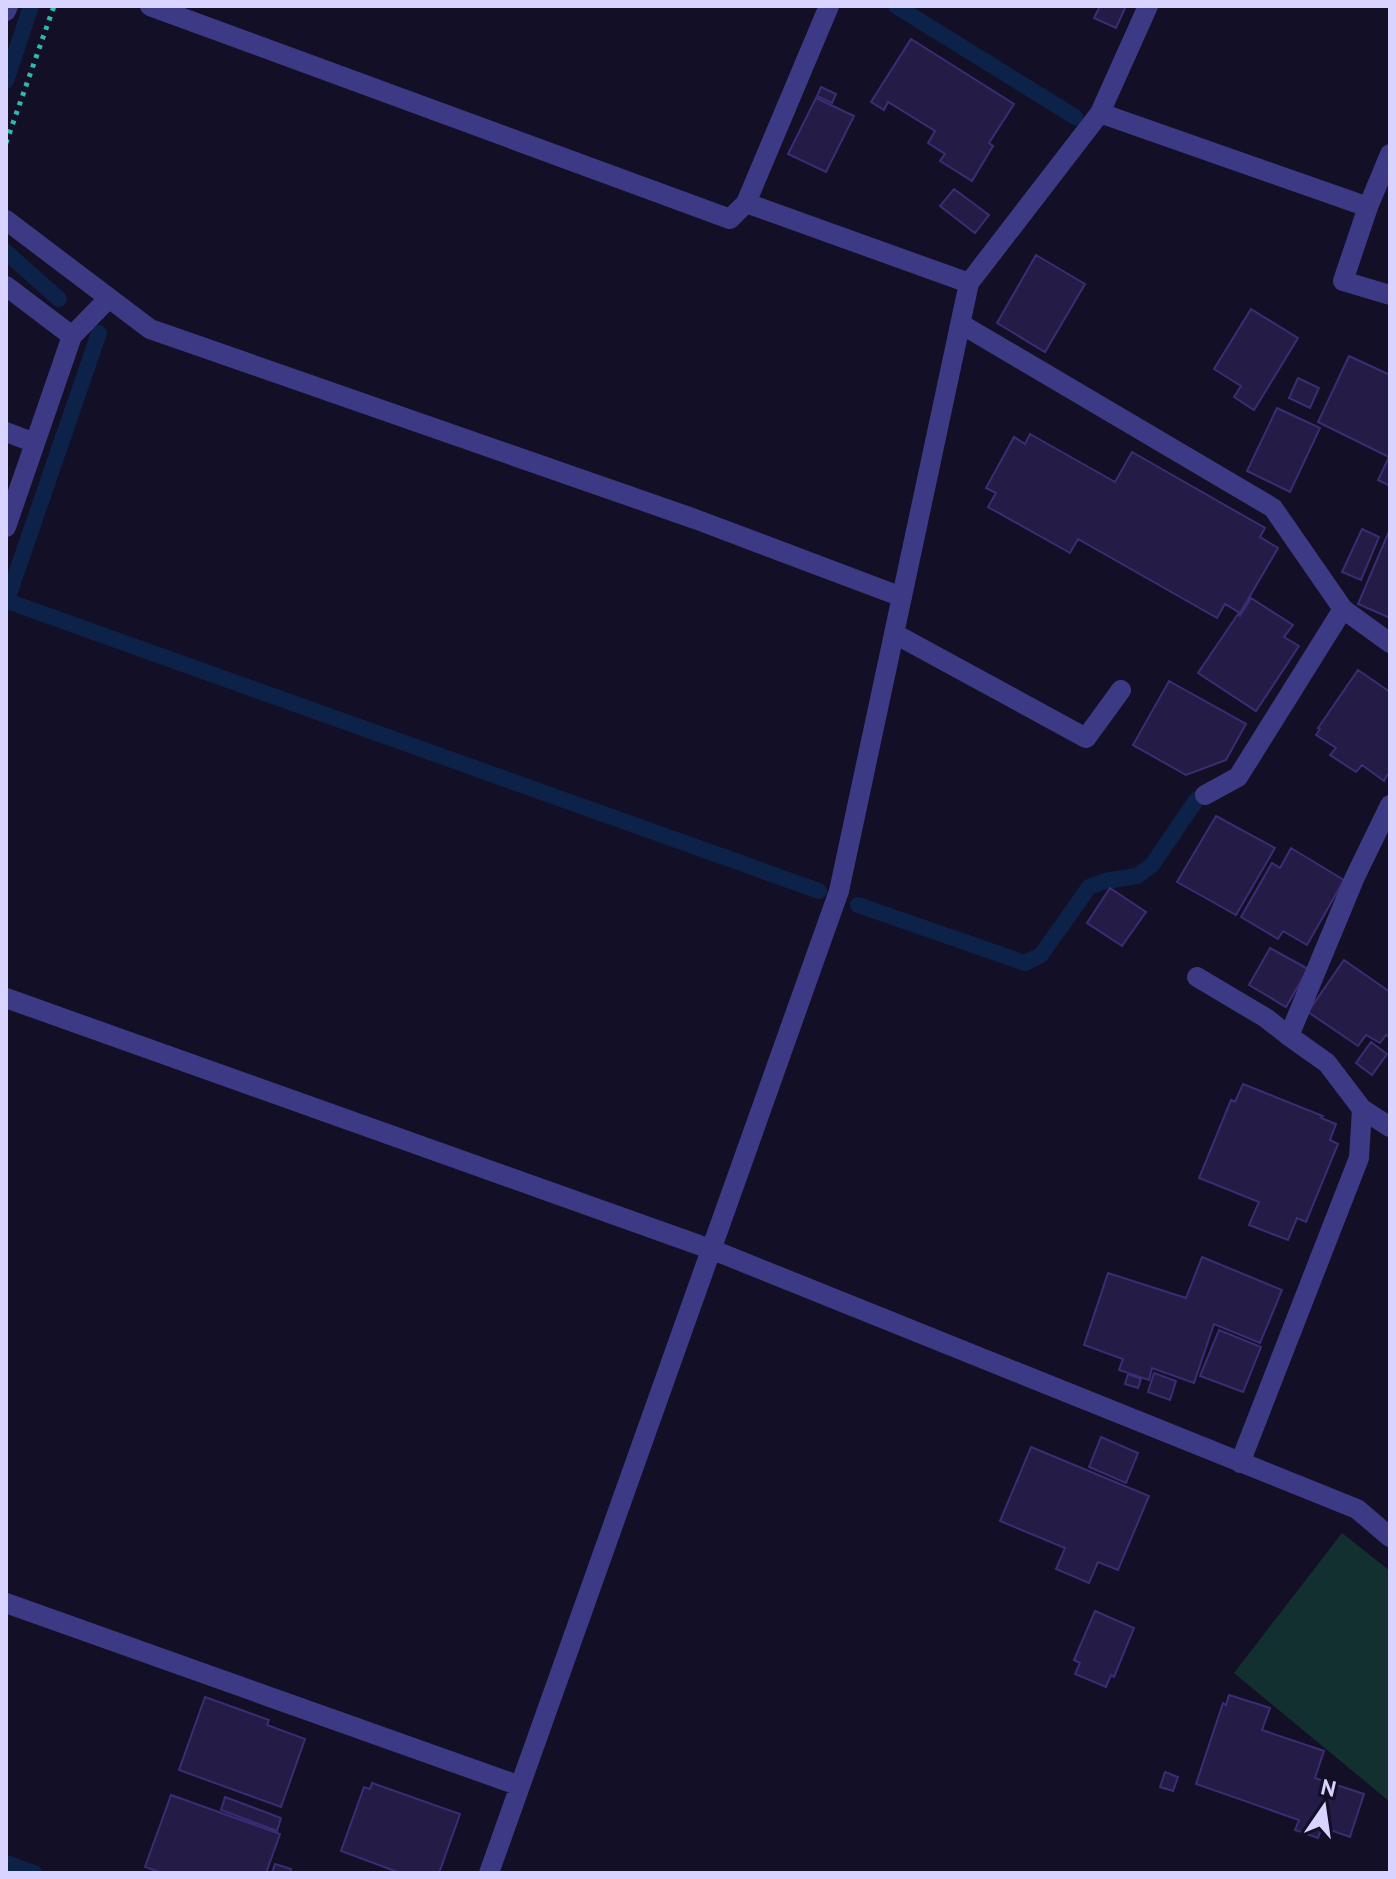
<svg xmlns="http://www.w3.org/2000/svg" width="1396" height="1879" font-family="'PT Sans',sans-serif">
	<rect width="100%" height="100%" fill="#130f26"/>
	<!-- green -->
	<path fill="#12302f" d="M 1342,1533 L 1390,1571 L 1390,1802 L 1234,1673 Z"/>
	<g fill="none" stroke-linecap="round" stroke-linejoin="round">
		<!-- stream -->
		<path stroke="#0c2248" stroke-width="16" d="M 896,6 L 1075,117
			M 6,81 L 31,6
			M 6,252 L 59,299
			M 7,601 L 819,891
			M 6,603 L 99,333
			M 858,905 L 1025,963 L 1041,955 L 1089,887 L 1105,881 L 1137,876 L 1152,865 L 1197,799
			M 6,1863 L 34,1873"/>
	</g>
	<!-- building -->
	<path fill="#241b47" stroke="#3b2d73" stroke-width="2" d="M 1100,6 L 1126,6 L 1116,28 L 1094,18 Z
		M 911,39 L 1014,104 L 989,143 L 993,146 L 972,181 L 940,161 L 945,154 L 928,143 L 935,131 L 888,102 L 884,110 L 871,102 Z
		M 821,87 L 836,94 L 832,103 L 817,96 Z
		M 816,98 L 854,116 L 826,172 L 788,154 Z
		M 954,189 L 989,215 L 975,233 L 940,206 Z
		M 1036,255 L 1085,284 L 1045,352 L 997,323 Z
		M 1251,309 L 1298,338 L 1254,410 L 1234,397 L 1241,386 L 1214,369 Z
		M 1349,356 L 1390,375 L 1390,486 L 1378,480 L 1389,457 L 1318,422 Z
		M 1298,378 L 1319,388 L 1310,408 L 1289,398 Z
		M 1277,408 L 1320,428 L 1290,492 L 1247,471 Z
		M 1030,434 L 1115,482 L 1132,452 L 1265,528 L 1260,537 L 1278,548 L 1240,613 L 1225,604 L 1217,618 L 1078,539 L 1070,553 L 988,507 L 996,493 L 986,488 L 1014,437 L 1025,444 Z
		M 1362,529 L 1379,537 L 1361,580 L 1342,572 Z
		M 1390,529 L 1390,618 L 1358,604 Z
		M 1251,598 L 1293,625 L 1284,637 L 1299,646 L 1256,711 L 1198,673 L 1238,614 L 1240,616 Z
		M 1358,670 L 1390,692 L 1390,776 L 1387,775 L 1384,781 L 1362,765 L 1356,772 L 1330,755 L 1336,748 L 1316,735 L 1320,729 L 1318,728 Z
		M 1169,681 L 1246,724 L 1226,760 L 1186,775 L 1133,745 Z
		M 1216,816 L 1275,848 L 1236,915 L 1177,882 Z
		M 1291,848 L 1344,880 L 1307,945 L 1283,931 L 1278,939 L 1241,917 L 1272,863 L 1280,868 Z
		M 1110,888 L 1146,912 L 1122,946 L 1087,923 Z
		M 1270,948 L 1308,969 L 1286,1007 L 1249,985 Z
		M 1344,960 L 1390,992 L 1390,1037 L 1386,1035 L 1380,1043 L 1366,1035 L 1358,1046 L 1308,1012 Z
		M 1371,1042 L 1387,1054 L 1372,1075 L 1356,1063 Z
		M 1243,1084 L 1323,1116 L 1321,1118 L 1336,1124 L 1330,1140 L 1338,1144 L 1306,1222 L 1297,1218 L 1288,1240 L 1249,1225 L 1259,1202 L 1199,1178 L 1231,1100 L 1235,1102 Z
		M 1202,1257 L 1282,1290 L 1260,1343 L 1214,1324 L 1194,1383 L 1152,1368 L 1149,1380 L 1119,1370 L 1123,1359 L 1084,1345 L 1108,1273 L 1186,1298 Z
		M 1219,1330 L 1261,1347 L 1243,1392 L 1200,1376 Z
		M 1154,1373 L 1176,1381 L 1170,1400 L 1148,1392 Z
		M 1128,1374 L 1141,1379 L 1138,1388 L 1125,1384 Z
		M 1101,1437 L 1138,1453 L 1126,1483 L 1089,1467 Z
		M 1031,1447 L 1149,1496 L 1118,1570 L 1098,1562 L 1089,1583 L 1056,1569 L 1065,1548 L 1000,1521 Z
		M 1095,1611 L 1134,1628 L 1114,1677 L 1111,1675 L 1106,1687 L 1075,1674 L 1080,1663 L 1074,1660 Z
		M 1229,1695 L 1270,1708 L 1262,1730 L 1324,1751 L 1315,1778 L 1364,1794 L 1350,1837 L 1322,1827 L 1318,1838 L 1295,1830 L 1299,1820 L 1196,1784 L 1223,1703 L 1226,1705 Z
		M 205,1697 L 269,1720 L 267,1725 L 305,1739 L 281,1807 L 179,1770 Z
		M 1165,1772 L 1178,1777 L 1173,1791 L 1160,1787 Z
		M 372,1783 L 460,1814 L 439,1873 L 394,1873 L 395,1871 L 341,1851 L 364,1787 L 370,1789 Z
		M 171,1795 L 280,1834 L 266,1873 L 162,1873 L 145,1867 Z
		M 225,1797 L 281,1818 L 277,1831 L 221,1810 Z
		M 275,1864 L 291,1869 L 290,1873 L 272,1873 Z"/>
	<g fill="none" stroke-linecap="round" stroke-linejoin="round">
		<!-- path -->
		<path stroke="#2fb8b0" stroke-width="5" stroke-dasharray="4 6" stroke-linecap="butt" d="M 6,143 L 54,6"/>
		<!-- service -->
		<path stroke="#3d3a85" stroke-width="20" d="M 895,634 L 1086,738 L 1121,690
			M 1205,795 L 1238,777 L 1343,609
			M 1197,977 L 1266,1018 L 1289,1036
			M 1362,1109 L 1390,1127"/>
		<!-- minor -->
		<path stroke="#3d3a85" stroke-width="20" d="M 150,6 L 730,219 L 746,203 L 829,6
			M 6,11 L 8,6
			M 1100,113 L 1148,6
			M 746,203 L 969,283
			M 1368,207 L 1343,281 L 1390,295
			M 6,220 L 150,329 L 695,519 L 902,597
			M 6,286 L 72,336 L 6,527
			M 961,324 L 1273,508 L 1343,609 L 1390,643
			M 72,336 L 109,298
			M 6,432 L 35,443
			M 6,998 L 713,1250 L 1357,1509 L 1390,1537
			M 1240,1463 L 1359,1158 L 1362,1109 L 1327,1063 L 1289,1036 L 1355,877 L 1390,805
			M 6,1603 L 520,1786
			M 489,1873 L 839,891 L 969,283 L 1100,113 L 1368,207 L 1390,154"/>
	</g>
	<!-- border -->
	<rect width="1396" height="1879" fill="none" stroke="#d9d4ff" stroke-width="16"/>
	<!-- north arrow -->
	<g transform="translate(1324 1807) rotate(13)" stroke="#130f26" stroke-width="6" paint-order="stroke">
	<path d="M0-6L14 30L0 20L-14 30Z" fill="#d9d4ff"/>
	<text y="-12" font-size="22" font-weight="bold" text-anchor="middle" fill="#d9d4ff">N</text>
	</g>
</svg>
